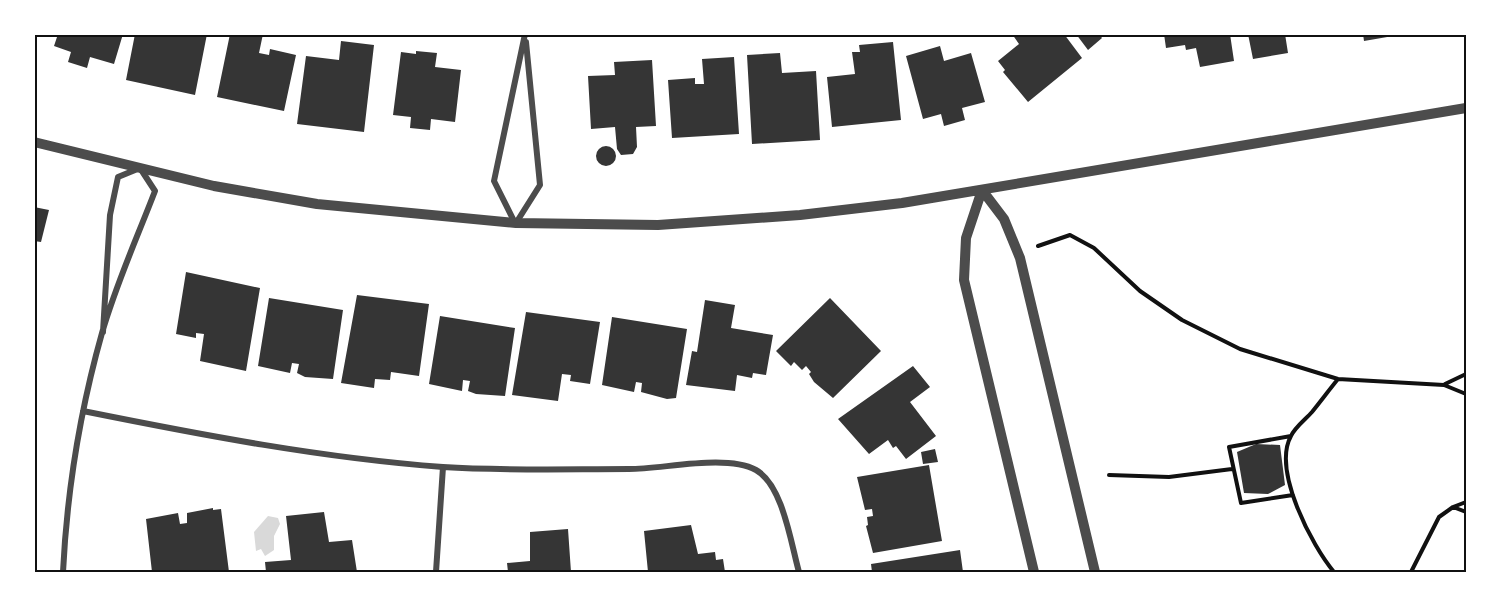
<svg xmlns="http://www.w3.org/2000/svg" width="1501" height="607" font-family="'Source Serif 4',serif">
	<rect width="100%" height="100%" fill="#fff"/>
	<!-- water -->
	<path fill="#d9d9d9" d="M 268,516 L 278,518 L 280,524 L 274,536 L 274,550 L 265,556 L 261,549 L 256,551 L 254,532 Z"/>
	<!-- building -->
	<path fill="#353535" d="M 58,34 L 123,34 L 114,64 L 90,57 L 87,68 L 68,62 L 71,52 L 54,46 Z
		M 135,34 L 207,34 L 195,95 L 126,80 Z
		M 230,34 L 263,34 L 259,53 L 269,55 L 270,49 L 296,55 L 284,111 L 217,97 Z
		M 1012,34 L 1064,34 L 1082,58 L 1028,102 L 1003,72 L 1005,70 L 998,61 L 1019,44 Z
		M 1076,34 L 1099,34 L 1102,38 L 1088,50 Z
		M 1164,34 L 1230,34 L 1234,61 L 1200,67 L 1196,48 L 1186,50 L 1185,45 L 1166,48 Z
		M 1248,34 L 1285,34 L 1288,53 L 1253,59 Z
		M 1363,34 L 1393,34 L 1393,36 L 1364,41 Z
		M 341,41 L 374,45 L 364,132 L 297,124 L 306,56 L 339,60 Z
		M 893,42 L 901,120 L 832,127 L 827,77 L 855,74 L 852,52 L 860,52 L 859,45 Z
		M 940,46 L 944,61 L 971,53 L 985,102 L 962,108 L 965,120 L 944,126 L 941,114 L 923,119 L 906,56 Z
		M 416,51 L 437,53 L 435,67 L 461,70 L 455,122 L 431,119 L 430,130 L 410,128 L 411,117 L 393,115 L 401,52 L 416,54 Z
		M 780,53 L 782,73 L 816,71 L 820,140 L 752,144 L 747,55 Z
		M 734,57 L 739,134 L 672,138 L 668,80 L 695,78 L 695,84 L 704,84 L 702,59 Z
		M 652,60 L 656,126 L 636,127 L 637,147 L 633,154 L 621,155 L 617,149 L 615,127 L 591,129 L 588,76 L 615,75 L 614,62 Z
		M596 156a10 10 0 1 1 20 0a10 10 0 1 1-20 0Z
		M 34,207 L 49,210 L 41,242 L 34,241 Z
		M 186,272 L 260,288 L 246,371 L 200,361 L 204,334 L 196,333 L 196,338 L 176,334 Z
		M 357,295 L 429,304 L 419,376 L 391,372 L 390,380 L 375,379 L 374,388 L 341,383 Z
		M 269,298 L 343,310 L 333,379 L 305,377 L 297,373 L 299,364 L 292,363 L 290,373 L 258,366 Z
		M 830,298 L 881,351 L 833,398 L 814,382 L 809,374 L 811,372 L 806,366 L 802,370 L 794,362 L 791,366 L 776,351 Z
		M 705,300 L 735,305 L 731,328 L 773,335 L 766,375 L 753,373 L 752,378 L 737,375 L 735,391 L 686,385 L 692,351 L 697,352 Z
		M 526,312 L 600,322 L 590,384 L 570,381 L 571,375 L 562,374 L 558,401 L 512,395 Z
		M 440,316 L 515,328 L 505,396 L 476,394 L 468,391 L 470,381 L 463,380 L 462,391 L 429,384 Z
		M 612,317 L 687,329 L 676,398 L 667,399 L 641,392 L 642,383 L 636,382 L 634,392 L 602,385 Z
		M 913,366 L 930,387 L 910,402 L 936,436 L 906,459 L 896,446 L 893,448 L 888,440 L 869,454 L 838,419 Z
		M 1256,444 L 1280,445 L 1285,485 L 1268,494 L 1244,493 L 1237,452 Z
		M 935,449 L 938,462 L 923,464 L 921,452 Z
		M 929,465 L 942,541 L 873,553 L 866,526 L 868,525 L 867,517 L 873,516 L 872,509 L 865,510 L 857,477 Z
		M 213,508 L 213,510 L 221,509 L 229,572 L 152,572 L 146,519 L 178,513 L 180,524 L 187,523 L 187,513 Z
		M 324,512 L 329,542 L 352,540 L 357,572 L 266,572 L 265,562 L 291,560 L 286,516 Z
		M 691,525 L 698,554 L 715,552 L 716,560 L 723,559 L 725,572 L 648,572 L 644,531 Z
		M 568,529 L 571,572 L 508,572 L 507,563 L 530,561 L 530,532 Z
		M 960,550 L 963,572 L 872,572 L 871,564 Z"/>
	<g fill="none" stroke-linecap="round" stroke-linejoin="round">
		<!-- path -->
		<path stroke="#111" stroke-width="4" d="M 1038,246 L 1070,235 L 1094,248 L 1140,291 L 1182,320 L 1240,349 L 1338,379 L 1444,385 L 1466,394
			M 1445,384 L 1466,374
			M 1291,436 L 1229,447 L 1241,503 L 1293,495
			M 1109,475 L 1169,477 L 1232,469
			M 1466,502 L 1453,507 L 1466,512
			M 1334,572 C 1312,546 1272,470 1291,436 C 1295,427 1306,419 1312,412 C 1321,401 1329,390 1338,379
			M 1411,572 L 1439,517 L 1453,507"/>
		<!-- minor -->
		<path stroke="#4c4c4c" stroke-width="6" d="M 515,223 L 494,181 L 525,34
			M 516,223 L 540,185 L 526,42
			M 83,411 C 202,435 322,458 443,467 C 505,471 567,469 629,469 C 664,469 726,454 756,470 C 783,485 791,544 799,572
			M 63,572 C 67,491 80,411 102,333 C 116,284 137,238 155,191 L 140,168 L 118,177 L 110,215 L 103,332
			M 436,572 L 443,467"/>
		<!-- tertiary -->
		<path stroke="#4c4c4c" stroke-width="10" d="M 34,142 L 214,186 L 317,204 L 516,223 L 658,225 L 800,215 L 902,203 L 1466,108
			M 982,190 L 1004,219 L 1020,258 L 1095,572
			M 982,190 L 966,238 L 964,280 L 1034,572"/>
	</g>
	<!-- border -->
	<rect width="1501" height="607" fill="none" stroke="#ffffff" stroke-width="72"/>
	<rect x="36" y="36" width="1429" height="535" fill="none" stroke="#111" stroke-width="2"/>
</svg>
